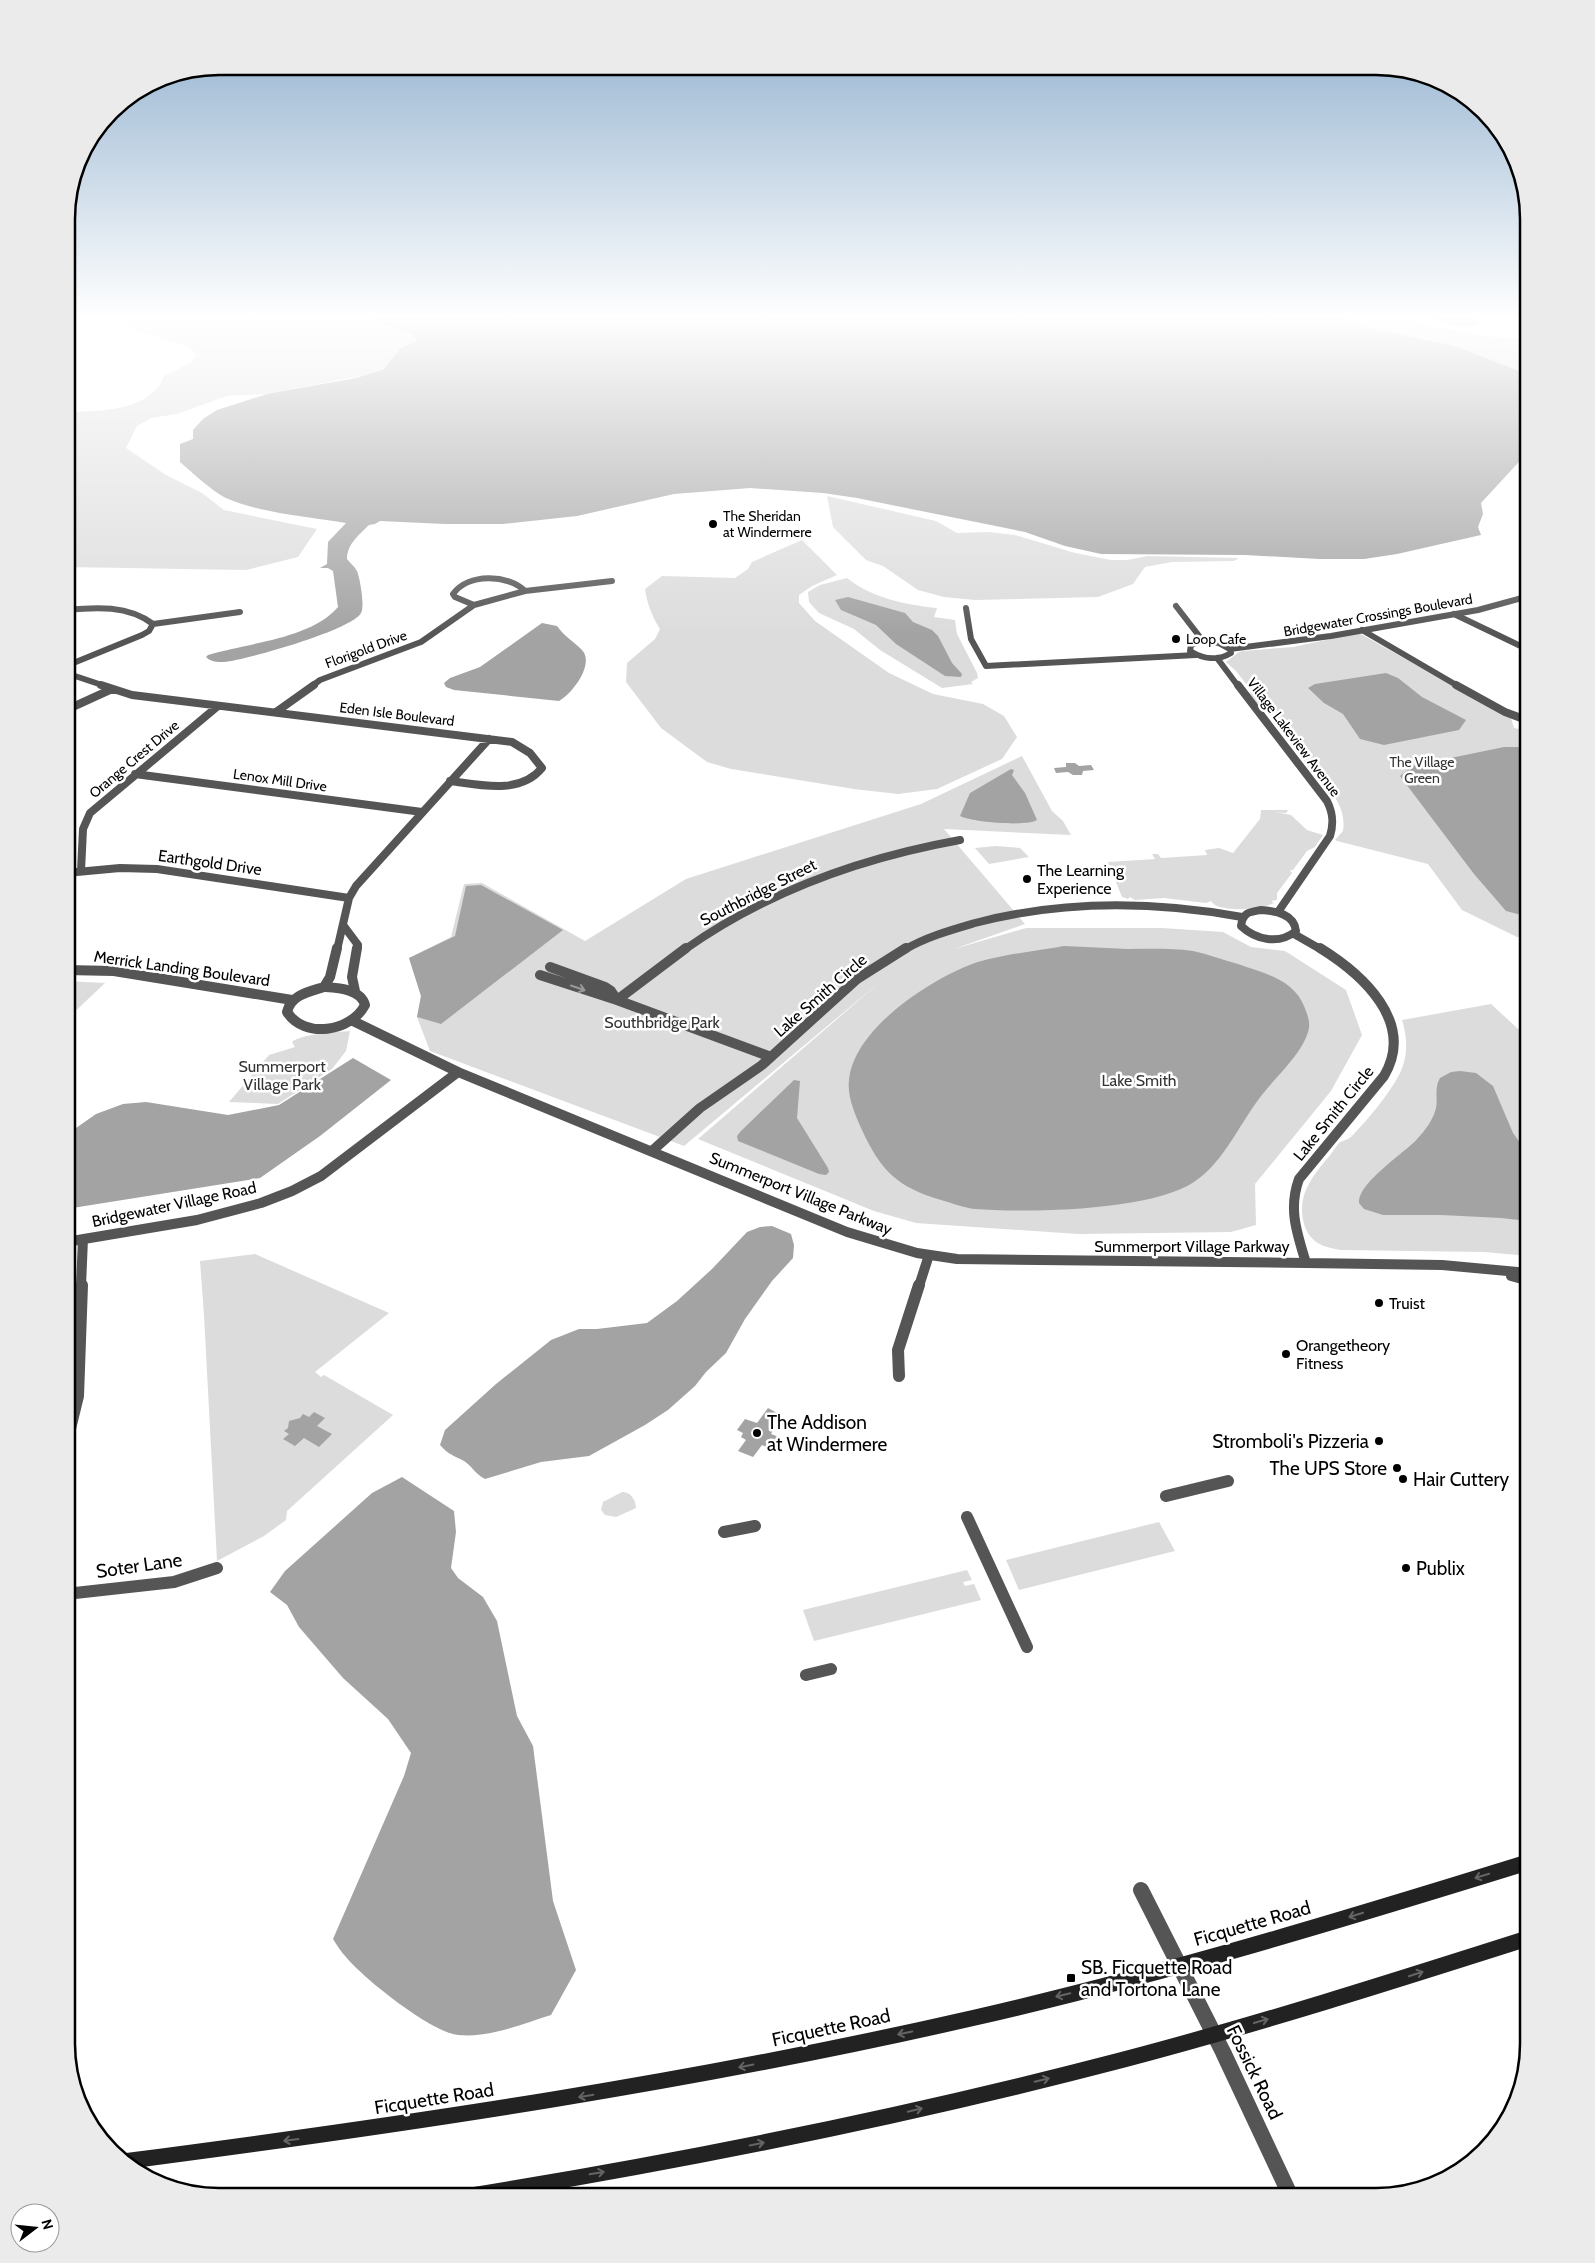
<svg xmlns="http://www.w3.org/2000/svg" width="1595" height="2263" font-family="Cabin,sans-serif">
	<rect width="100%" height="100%" fill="#fff"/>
	<!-- green -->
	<path fill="#dcdcdc" d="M 123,317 L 367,317 L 413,334 L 416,340 L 398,352 L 386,367 L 365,375 L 267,394 L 227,396 L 177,414 L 151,418 L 137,426 L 126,448 L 166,475 L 202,493 L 224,510 L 317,529 L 298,557 L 246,570 L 67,567 L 67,412 C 98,411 151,412 164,376 L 190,363 L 196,356 L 192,349 L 188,347 L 129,328 Z
		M 1342,317 L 1397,317 L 1453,330 L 1495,337 L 1529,339 L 1529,375 L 1458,347 L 1365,326 Z
		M 827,496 L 936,521 L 957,533 L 988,532 L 1015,535 L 1075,553 L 1111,560 L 1127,560 L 1148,556 L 1239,558 L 1234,561 L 1172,562 L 1145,567 L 1133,584 L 1098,597 L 975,600 L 944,597 L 918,590 L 883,566 L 866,560 L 833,527 Z
		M 802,540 L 837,575 L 812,586 L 799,595 L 799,603 L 815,621 L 889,673 L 933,694 L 983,704 L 1004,716 L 1017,737 L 1002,759 L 937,789 L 898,794 L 854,789 L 731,769 L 707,762 L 661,728 L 626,682 L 627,663 L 655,639 L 660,629 C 652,616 647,604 645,589 L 662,576 L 735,578 L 748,569 L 752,562 Z
		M 847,578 C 872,598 906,605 937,608 L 934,617 L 955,620 L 957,634 L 977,673 L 978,678 L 971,682 L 973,684 L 942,688 L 880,650 L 854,629 L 819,613 L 809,602 L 808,592 L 820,585 Z
		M 1359,633 L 1511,718 L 1514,728 L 1529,731 L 1529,937 L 1517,937 L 1462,910 L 1428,864 L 1337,841 L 1335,840 L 1343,831 C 1347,806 1329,789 1314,771 L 1309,768 L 1268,712 L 1263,710 L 1250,694 L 1251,690 L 1236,671 L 1226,662 L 1239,652 L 1243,651 L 1293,647 Z
		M 1022,756 L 1052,811 L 1063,821 L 1071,835 L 944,829 L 1025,924 L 954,949 L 1026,928 L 1162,928 L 1223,932 L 1251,947 L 1285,951 L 1346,990 L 1362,1035 L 1331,1091 L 1255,1184 L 1256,1225 L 1231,1232 L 1078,1234 L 916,1223 L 874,1211 L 698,1139 L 880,982 L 684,1146 L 430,1051 L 417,1017 L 421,996 L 409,958 L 451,937 L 464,884 L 482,883 L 585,941 L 686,879 L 921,804 Z
		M 1261,810 L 1288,810 L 1286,813 L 1275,812 L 1291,815 L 1307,830 L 1323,835 L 1315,847 L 1307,851 L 1293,870 L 1290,870 L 1292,873 L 1277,893 L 1277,900 L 1271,901 L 1274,903 C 1260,910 1217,913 1211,901 L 1206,903 L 1164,898 L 1135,900 L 1130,897 L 1128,899 L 1122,897 L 1108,862 L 1155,859 L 1152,854 L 1158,854 L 1161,858 L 1207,855 L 1205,850 L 1219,848 L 1233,853 L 1260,819 Z
		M 996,846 L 1020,848 L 1029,857 L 989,864 L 975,848 Z
		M 66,981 L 105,983 L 66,1020 Z
		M 1491,1004 L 1529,1039 L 1529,1256 L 1484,1252 L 1341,1250 C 1324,1247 1312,1244 1305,1227 C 1296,1200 1308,1182 1325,1161 C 1330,1156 1334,1149 1339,1143 C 1343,1140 1348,1140 1352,1136 C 1369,1118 1387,1097 1399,1075 C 1408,1058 1408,1038 1402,1020 Z
		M 350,1031 L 346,1051 L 332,1069 L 278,1104 L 229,1102 L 269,1055 L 295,1047 L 292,1042 C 301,1034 337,1032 350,1031 Z
		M 255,1254 L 389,1313 L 315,1372 L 321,1377 L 324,1375 L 393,1415 L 287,1511 L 286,1520 L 264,1536 L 217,1561 L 204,1315 L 200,1261 Z
		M 622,1492 C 630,1491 636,1500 636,1508 L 616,1517 L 605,1515 L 601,1510 L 603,1502 Z
		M 1159,1522 L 1175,1551 L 1019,1590 L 1006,1560 Z
		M 967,1570 L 972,1580 L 963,1582 L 965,1586 L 974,1584 L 981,1600 L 814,1641 L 803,1610 Z"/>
	<!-- water -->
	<path fill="#a3a3a3" d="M 367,317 L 1342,317 L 1365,326 L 1458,347 L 1529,375 L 1529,451 L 1481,503 L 1483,514 L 1478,527 L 1481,535 L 1397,554 L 1364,559 L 1319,559 L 1245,555 L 1101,554 L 1065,546 L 1025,532 L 857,498 L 823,493 L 750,488 L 674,494 L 577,516 L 503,524 L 445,524 L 380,521 L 375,524 L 369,525 C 359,535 347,544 347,559 C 350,563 355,567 357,571 C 360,578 365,607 361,613 C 352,630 246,660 224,662 C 217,662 211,662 206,657 L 208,655 C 247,643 311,639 338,607 L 333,571 L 328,568 L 320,568 L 327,564 L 328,542 L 346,523 C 312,517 247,512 219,494 C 205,485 192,472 180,462 L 180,444 L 193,439 L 193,430 L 203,419 L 217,410 L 267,394 L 356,378 L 384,369 L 400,349 L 416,341 L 414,335 Z
		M 1431,317 L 1471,317 L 1480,322 C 1467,333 1447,323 1433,319 Z
		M 848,597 L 905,613 L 913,622 L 932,630 L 938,636 L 952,663 L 962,674 L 961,677 L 945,676 L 896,644 L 876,625 L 841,610 L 835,600 Z
		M 542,623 L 557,626 C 565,637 573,641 582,650 C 595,664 572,694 559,701 L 454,690 L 446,687 L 444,683 L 450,678 L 480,667 Z
		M 1386,673 L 1398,678 L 1422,697 L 1466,720 L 1459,730 L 1384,745 L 1360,739 L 1343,714 L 1324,703 L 1308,688 L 1315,684 Z
		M 1504,747 L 1529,747 L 1529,917 L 1506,911 L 1474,874 L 1400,776 L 1412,766 Z
		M 1066,763 L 1075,763 L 1079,766 L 1091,765 L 1094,770 L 1083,771 L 1082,775 L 1073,775 L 1068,772 L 1056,773 L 1054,768 L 1066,767 Z
		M 1011,769 L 1014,770 L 1012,775 L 1025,793 L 1037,820 C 1026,827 972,822 960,816 L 970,793 Z
		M 481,885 L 563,930 L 441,1024 L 417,1017 L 421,996 L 409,958 L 455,936 L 466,886 Z
		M 1064,946 C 1086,947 1107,948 1128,949 C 1150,949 1171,948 1193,951 C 1208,954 1223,960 1238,964 C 1263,973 1293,979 1304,1006 C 1307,1013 1310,1021 1309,1028 C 1305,1050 1279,1074 1266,1090 C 1241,1119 1226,1161 1194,1182 C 1151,1211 1028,1213 975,1209 C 964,1208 952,1203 941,1200 C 897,1187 881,1171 862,1130 C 855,1114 847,1097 849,1080 C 854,1029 928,981 972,964 C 998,955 1036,951 1064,946 Z
		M 353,1058 L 391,1080 L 320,1136 L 260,1178 L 66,1209 L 66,1135 L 96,1114 L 123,1104 L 146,1102 L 228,1115 L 279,1105 Z
		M 1460,1071 L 1476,1073 L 1493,1086 L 1513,1133 L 1529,1155 L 1529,1221 L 1501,1218 L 1441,1215 L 1383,1215 L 1364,1209 L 1359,1203 C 1357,1183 1405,1153 1418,1138 C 1425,1131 1434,1118 1436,1108 C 1438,1098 1434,1088 1440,1078 L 1451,1072 Z
		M 794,1080 L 800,1081 L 797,1118 L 828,1168 L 829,1172 L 826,1175 L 819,1174 L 738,1141 L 737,1136 L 741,1131 Z
		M 772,1226 L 791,1234 L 794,1245 L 793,1258 L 772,1281 L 745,1319 L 726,1353 L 706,1372 L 695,1386 L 668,1410 L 645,1425 L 589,1456 L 541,1462 L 485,1479 C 474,1473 471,1465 464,1461 C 453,1455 449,1455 440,1445 L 445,1430 L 496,1384 L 551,1340 L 579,1329 L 597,1329 L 647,1323 L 677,1301 L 712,1269 L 747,1232 L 760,1227 Z
		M 768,1408 L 779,1414 L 769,1428 L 773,1430 L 771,1434 L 779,1437 L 771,1449 L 762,1445 L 753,1457 L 738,1451 L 746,1440 L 741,1437 L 743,1433 L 737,1430 L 745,1419 L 757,1423 Z
		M 314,1412 L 325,1418 L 317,1426 L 332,1434 L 319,1447 L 304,1438 L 295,1446 L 283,1439 L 289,1434 L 284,1431 L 288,1428 L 289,1421 L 300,1418 L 303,1414 L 309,1417 Z
		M 402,1477 L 454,1511 L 456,1532 L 451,1568 L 458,1578 L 483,1597 L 497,1621 L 517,1716 L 533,1746 L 553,1901 L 576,1970 L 551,2015 C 522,2024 489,2038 458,2035 C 431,2032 364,1979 346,1957 C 341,1952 337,1945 333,1939 L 404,1776 L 411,1753 L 388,1719 L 343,1678 L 299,1627 L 287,1605 L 270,1592 L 285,1571 L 372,1493 Z"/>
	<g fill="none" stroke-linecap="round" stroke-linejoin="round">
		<!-- minor-far5 -->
		<path stroke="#555" stroke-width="5" d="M 1523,317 L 1529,320"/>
		<!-- minor-far4 -->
		<path stroke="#555" stroke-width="6" d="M 474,605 L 455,597 L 453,594 C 468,573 508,574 525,591
			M 1176,606 L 1203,641
			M 966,608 L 971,639 L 986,666 L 1196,655
			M 66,610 C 96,607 128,605 153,624 L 149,631 L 142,635 L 66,666
			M 1454,614 L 1529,650
			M 153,624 L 240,612
			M 1362,630 L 1458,686
			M 66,673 L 105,686
			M 312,686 L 320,680 L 421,642 L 474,605 L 525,591 L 612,581"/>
		<!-- minor-far3 -->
		<path stroke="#555" stroke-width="8" d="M 101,685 L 132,695 L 512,742 L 530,753 L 542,768 C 520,795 480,785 450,781
			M 1456,685 L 1505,712 L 1529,721
			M 66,710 L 112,689
			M 276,712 L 314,685
			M 135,774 L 422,812
			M 81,871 L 83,829 L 90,813 L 218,706
			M 66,873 L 120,868 L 157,869 L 349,898
			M 343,925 L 358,945 L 357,950
			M 337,950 L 349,898 L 356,886 L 489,739
			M 684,950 C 767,891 860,858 960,840
			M 904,950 C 926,937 951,930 975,923 C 1063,900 1153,901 1242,917"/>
		<!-- minor-far2 -->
		<path stroke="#555" stroke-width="10" d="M 550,967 L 605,987 L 611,991 L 617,1000
			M 66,970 L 114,971 L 292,1000
			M 540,975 L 617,1000 L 771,1057
			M 324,987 L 330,977 L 337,948
			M 324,987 C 338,988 361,989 365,1005 C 351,1032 304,1039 287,1012 C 291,995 308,992 324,987 Z
			M 355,991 L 352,977 L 357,948
			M 617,1000 L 686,948
			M 351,1020 L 458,1072 L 847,1232 L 917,1253 L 957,1259 L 1306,1263
			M 652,1151 L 700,1108 L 762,1065 L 857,979 L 906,948
			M 66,1242 L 197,1220 L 261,1203 L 292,1191 L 321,1176 L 458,1072
			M 81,1286 L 83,1239
			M 919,1286 L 929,1255"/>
		<!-- minor-far1 -->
		<path stroke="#555" stroke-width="12" d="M 899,1376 L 898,1350 L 919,1285
			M 66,1445 L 78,1396 L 82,1285
			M 1166,1496 L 1228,1481
			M 967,1517 L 1027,1647
			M 724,1532 L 755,1526
			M 66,1594 L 174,1582 L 217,1568
			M 806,1675 L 831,1669"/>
		<!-- minor -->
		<path stroke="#555" stroke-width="16" d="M 1141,1890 L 1223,2052 L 1291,2197"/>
		<!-- tertiary-far2 -->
		<path stroke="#555" stroke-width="6" d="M 1203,641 L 1219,643 L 1230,649 L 1231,653 C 1218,661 1203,659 1190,651 L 1191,645 Z
			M 1230,649 L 1331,636 L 1478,610 L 1529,596
			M 1217,658 L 1238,686"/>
		<!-- tertiary-far1 -->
		<path stroke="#555" stroke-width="8" d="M 1238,685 L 1327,801 C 1333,813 1334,823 1330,836 L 1278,912
			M 1261,910 C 1276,911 1294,914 1296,931 C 1279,945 1256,940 1241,926 C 1243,912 1249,912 1261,910 Z
			M 1294,934 L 1322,950"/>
		<!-- tertiary -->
		<path stroke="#555" stroke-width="10" d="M 1320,948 C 1362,974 1416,1022 1384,1076 L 1299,1179 C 1288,1209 1297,1233 1306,1263 L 1442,1265 L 1529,1273
			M 1511,1276 L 1529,1281"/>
		<!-- secondary -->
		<path stroke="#222" stroke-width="16" d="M 127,2161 C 411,2124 694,2082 973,2018 C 1161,1975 1345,1919 1529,1862
			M 462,2197 C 684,2161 904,2117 1122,2060 C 1259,2024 1394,1981 1529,1938"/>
	</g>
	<!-- one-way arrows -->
	<defs><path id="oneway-shaft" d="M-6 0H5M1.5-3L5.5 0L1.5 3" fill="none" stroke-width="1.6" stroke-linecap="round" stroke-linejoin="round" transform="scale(1.25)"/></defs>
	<use stroke="#999" href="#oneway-shaft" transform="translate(578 988) rotate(19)"/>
	<g stroke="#646464">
		<use href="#oneway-shaft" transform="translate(1482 1876) rotate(163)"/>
		<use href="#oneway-shaft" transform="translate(1356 1915) rotate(163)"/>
		<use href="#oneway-shaft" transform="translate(1416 1974) rotate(-18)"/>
		<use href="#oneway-shaft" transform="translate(1063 1995) rotate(166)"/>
		<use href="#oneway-shaft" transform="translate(1261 2021) rotate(-16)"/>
		<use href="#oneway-shaft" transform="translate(905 2033) rotate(168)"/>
		<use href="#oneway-shaft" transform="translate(746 2066) rotate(169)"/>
		<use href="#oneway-shaft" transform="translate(1042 2080) rotate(-14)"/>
		<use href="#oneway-shaft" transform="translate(586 2096) rotate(171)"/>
		<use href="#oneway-shaft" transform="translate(915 2110) rotate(-13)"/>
		<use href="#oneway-shaft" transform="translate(291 2140) rotate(173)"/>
		<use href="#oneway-shaft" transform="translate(757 2144) rotate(-12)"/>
		<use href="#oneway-shaft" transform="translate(597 2173) rotate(-10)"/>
	</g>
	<!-- sky -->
	<linearGradient id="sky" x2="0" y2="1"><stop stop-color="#8cadcc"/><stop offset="0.5" stop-color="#fff"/><stop offset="1" stop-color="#fff" stop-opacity="0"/></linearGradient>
	<rect width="1595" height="634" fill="url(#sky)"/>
	<!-- markers -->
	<g fill="#000" stroke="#fff" stroke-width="2">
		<circle cx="713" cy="524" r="5"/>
		<circle cx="1176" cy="639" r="5"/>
		<circle cx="1027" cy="879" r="5"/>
		<circle cx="1379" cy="1303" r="5"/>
		<circle cx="1286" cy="1354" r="5"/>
		<circle cx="757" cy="1433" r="5"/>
		<circle cx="1379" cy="1441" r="5"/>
		<circle cx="1397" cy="1468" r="5"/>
		<circle cx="1403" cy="1479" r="5"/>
		<circle cx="1406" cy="1568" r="5"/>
		<rect x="1066" y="1973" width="10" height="10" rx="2.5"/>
	</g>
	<g text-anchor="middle" stroke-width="5" stroke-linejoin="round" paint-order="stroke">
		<!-- far-poi labels -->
		<g font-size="14" fill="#000" stroke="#fff" text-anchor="start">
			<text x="723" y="521">The Sheridan<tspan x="723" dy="16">at Windermere</tspan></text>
			<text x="1186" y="644">Loop Cafe</text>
		</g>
		<!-- far-street labels -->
		<g font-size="14" fill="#000" stroke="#fff">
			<text transform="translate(1378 615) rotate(-10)" y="5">Bridgewater Crossings Boulevard</text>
			<text transform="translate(366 649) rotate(-20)" y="5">Florigold Drive</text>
			<text transform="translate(397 714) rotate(7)" y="5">Eden Isle Boulevard</text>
			<text transform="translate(1294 737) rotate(53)" y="5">Village Lakeview Avenue</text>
			<text transform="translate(134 759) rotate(-40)" y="5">Orange Crest Drive</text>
			<text transform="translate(280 780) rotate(8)" y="5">Lenox Mill Drive</text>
		</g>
		<!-- far-park labels -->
		<g font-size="14" fill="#333" stroke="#fff">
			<text x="1422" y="767">The Village<tspan x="1422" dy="16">Green</tspan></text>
		</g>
		<!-- street labels -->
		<g font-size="16" fill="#000" stroke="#fff">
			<text transform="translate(210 862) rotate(8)" y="6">Earthgold Drive</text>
			<text transform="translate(758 892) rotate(-27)" y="6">Southbridge Street</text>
			<text transform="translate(182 968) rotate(8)" y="6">Merrick Landing Boulevard</text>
			<text transform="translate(820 995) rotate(-41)" y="6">Lake Smith Circle</text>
			<text transform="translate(1333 1113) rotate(-51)" y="6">Lake Smith Circle</text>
			<text transform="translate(801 1193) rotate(22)" y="6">Summerport Village Parkway</text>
			<text transform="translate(174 1204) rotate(-12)" y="6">Bridgewater Village Road</text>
			<text x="1192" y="1252">Summerport Village Parkway</text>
		</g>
		<!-- poi labels -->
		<g font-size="16" fill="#000" stroke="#fff" text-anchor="start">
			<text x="1037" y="876">The Learning<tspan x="1037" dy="18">Experience</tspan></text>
			<text x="1389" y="1309">Truist</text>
			<text x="1296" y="1351">Orangetheory<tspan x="1296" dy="18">Fitness</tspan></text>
		</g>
		<!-- park labels -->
		<g font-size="16" fill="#333" stroke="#fff">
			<text x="662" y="1028">Southbridge Park</text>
			<text x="282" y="1072">Summerport<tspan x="282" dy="18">Village Park</tspan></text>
			<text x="1139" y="1086">Lake Smith</text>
		</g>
		<!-- near-poi labels -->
		<g font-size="19" fill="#000" stroke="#fff" text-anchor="start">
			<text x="767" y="1429">The Addison<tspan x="767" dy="22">at Windermere</tspan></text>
			<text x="1369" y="1448" text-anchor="end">Stromboli's Pizzeria</text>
			<text x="1387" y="1475" text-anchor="end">The UPS Store</text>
			<text x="1413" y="1486">Hair Cuttery</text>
			<text x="1416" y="1575">Publix</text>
			<text x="1081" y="1974">SB. Ficquette Road<tspan x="1081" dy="22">and Tortona Lane</tspan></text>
		</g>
		<!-- near-street labels -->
		<g font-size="19" fill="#000" stroke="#fff">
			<text transform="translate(139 1565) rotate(-8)" y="7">Soter Lane</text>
			<text transform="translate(1252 1923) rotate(-16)" y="7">Ficquette Road</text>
			<text transform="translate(831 2027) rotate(-12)" y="7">Ficquette Road</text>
			<text transform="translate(1255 2072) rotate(64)" y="7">Fossick Road</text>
			<text transform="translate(434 2098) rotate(-9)" y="7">Ficquette Road</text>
		</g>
	</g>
	<!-- crop -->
	<path d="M0 0H1595V2263H0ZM219 75H1376A144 144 0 0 1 1520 219V2044A144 144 0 0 1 1376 2188H219A144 144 0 0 1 75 2044V219A144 144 0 0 1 219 75Z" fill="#ebebeb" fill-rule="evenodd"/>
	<path fill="none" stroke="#000" stroke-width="2.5" d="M219 75H1376A144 144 0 0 1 1520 219V2044A144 144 0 0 1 1376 2188H219A144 144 0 0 1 75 2044V219A144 144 0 0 1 219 75Z"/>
	<!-- north arrow -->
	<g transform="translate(35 2228) rotate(74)"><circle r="24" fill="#ffffff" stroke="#999999"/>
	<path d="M0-4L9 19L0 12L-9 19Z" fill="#000000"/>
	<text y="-8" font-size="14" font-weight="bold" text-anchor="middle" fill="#000000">N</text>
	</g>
</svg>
